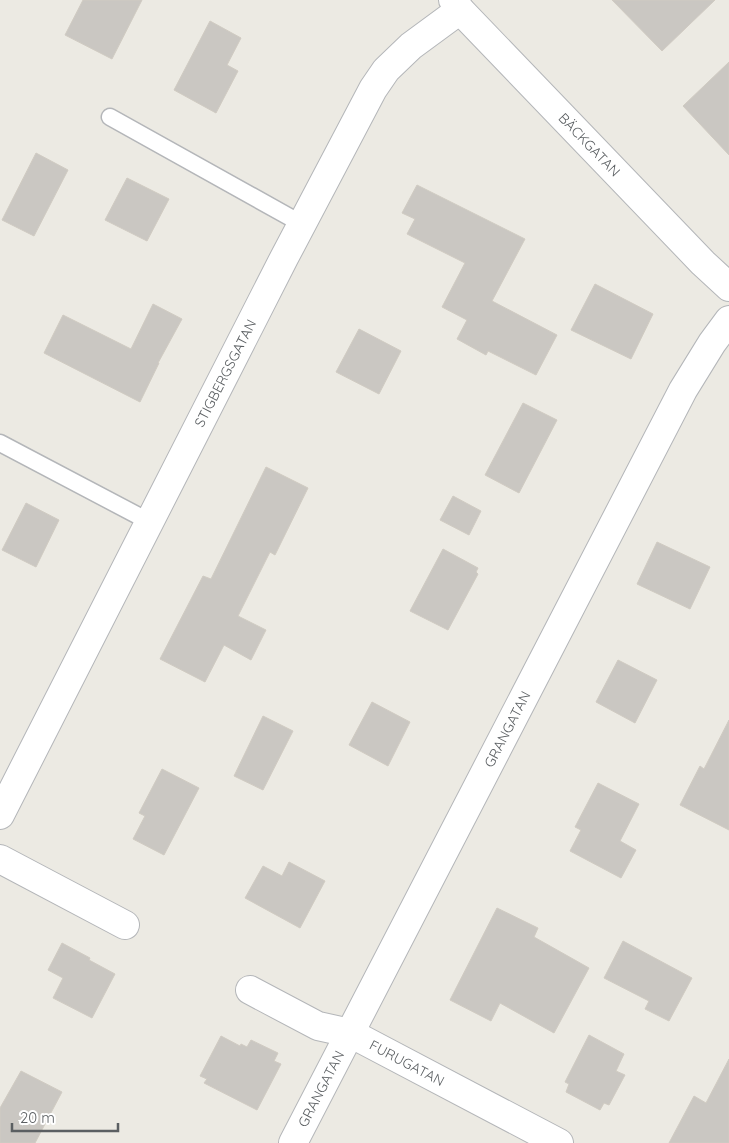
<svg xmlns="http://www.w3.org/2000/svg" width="729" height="1143" font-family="Quicksand,sans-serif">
	<rect width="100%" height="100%" fill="#eceae3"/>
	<!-- building -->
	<path fill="#cac7c2" stroke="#d0cbc2" d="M 83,0 L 142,0 L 112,59 L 65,35 Z
		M 612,0 L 715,0 L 662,51 Z
		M 210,21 L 241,38 L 227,65 L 238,71 L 216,113 L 174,90 Z
		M 729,62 L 729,155 L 683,106 Z
		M 36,153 L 68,170 L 34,236 L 2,220 Z
		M 127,178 L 169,199 L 147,241 L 105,220 Z
		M 417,185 L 525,239 L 492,301 L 557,335 L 536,375 L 488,351 L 486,355 L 457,339 L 467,320 L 442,307 L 465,263 L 407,234 L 415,219 L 402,213 Z
		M 595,284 L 653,314 L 631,359 L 571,330 Z
		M 153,304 L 182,319 L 158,363 L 159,363 L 140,402 L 44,353 L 63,315 L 131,349 Z
		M 359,329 L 401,351 L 379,394 L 336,372 Z
		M 523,403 L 557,420 L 519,493 L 485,475 Z
		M 266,467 L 308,488 L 275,555 L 270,552 L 238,616 L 266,630 L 251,660 L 224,645 L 205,682 L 160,659 L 203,576 L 211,579 Z
		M 453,496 L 481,511 L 469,535 L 440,520 Z
		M 26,503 L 59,520 L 36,567 L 2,550 Z
		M 657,542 L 710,567 L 690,609 L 637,584 Z
		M 443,549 L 478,568 L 476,572 L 478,574 L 448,630 L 410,611 Z
		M 618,660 L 657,680 L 635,723 L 596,702 Z
		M 372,702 L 410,722 L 388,766 L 349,745 Z
		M 263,716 L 293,731 L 263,790 L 234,776 Z
		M 729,720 L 729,830 L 680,805 L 700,766 L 704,769 Z
		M 162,769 L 199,788 L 164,855 L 133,839 L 145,816 L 139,813 Z
		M 598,783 L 639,804 L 620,841 L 636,850 L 621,878 L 570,851 L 581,830 L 575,827 Z
		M 289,862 L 325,881 L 300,928 L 245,898 L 263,866 L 282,876 Z
		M 497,908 L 538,928 L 534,937 L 589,968 L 554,1033 L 500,1003 L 491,1021 L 450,1000 Z
		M 623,941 L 692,978 L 669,1021 L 645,1009 L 649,1001 L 604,978 Z
		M 62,943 L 90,958 L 89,960 L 115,974 L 92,1018 L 53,998 L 63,978 L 48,970 Z
		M 589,1035 L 624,1054 L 616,1071 L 625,1075 L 609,1105 L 604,1103 L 600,1110 L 566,1092 L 569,1084 L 565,1082 Z
		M 221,1036 L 240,1046 L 241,1044 L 247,1047 L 251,1040 L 278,1053 L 274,1061 L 281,1064 L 257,1110 L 204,1083 L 207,1079 L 200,1076 Z
		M 729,1059 L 729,1143 L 669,1143 L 694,1096 L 706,1103 Z
		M 21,1071 L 62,1092 L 35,1143 L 0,1143 L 0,1108 Z"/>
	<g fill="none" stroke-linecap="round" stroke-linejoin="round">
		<defs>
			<path id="lane" d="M 110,117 L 302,224
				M 0,443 L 150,522"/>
			<g id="street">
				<path id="s1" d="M 453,0 L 460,10 L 703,263 L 729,287"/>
				<path id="s2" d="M 0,815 L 284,258 L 373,89 L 386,70 L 411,46 L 460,10"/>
				<path d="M 0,859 L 125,925"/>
				<path id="s3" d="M 250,990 L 318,1026 L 350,1033 L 559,1143"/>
				<path id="s4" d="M 293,1143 L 683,390 L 712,343 L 729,320"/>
			</g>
		</defs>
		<!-- lane casing -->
		<use href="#lane" stroke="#b4b6b9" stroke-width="19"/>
		<!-- street casing -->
		<use href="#street" stroke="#b4b6b9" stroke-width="30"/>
		<!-- lane -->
		<use href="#lane" stroke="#fff" stroke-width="16"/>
		<!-- street -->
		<use href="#street" stroke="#fff" stroke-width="28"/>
	</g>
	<g text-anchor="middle" stroke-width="4" stroke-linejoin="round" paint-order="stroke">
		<!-- street labels -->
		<g font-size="14" fill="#5b5f62" stroke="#fff">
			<text dy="5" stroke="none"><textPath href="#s1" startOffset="199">BÄCKGATAN</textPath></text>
			<text dy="5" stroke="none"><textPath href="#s2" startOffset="496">STIGBERGSGATAN</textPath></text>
			<text dy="5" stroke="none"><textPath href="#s4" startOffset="466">GRANGATAN</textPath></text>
			<text dy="5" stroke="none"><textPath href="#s3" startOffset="174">FURUGATAN</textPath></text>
			<text dy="5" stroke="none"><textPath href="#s4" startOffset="61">GRANGATAN</textPath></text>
		</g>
	</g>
	<!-- scale -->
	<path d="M12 1123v8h106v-8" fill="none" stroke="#5b5f62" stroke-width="2.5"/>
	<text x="20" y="1123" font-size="15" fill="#5b5f62" stroke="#ffffff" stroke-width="4" paint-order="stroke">20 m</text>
</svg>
